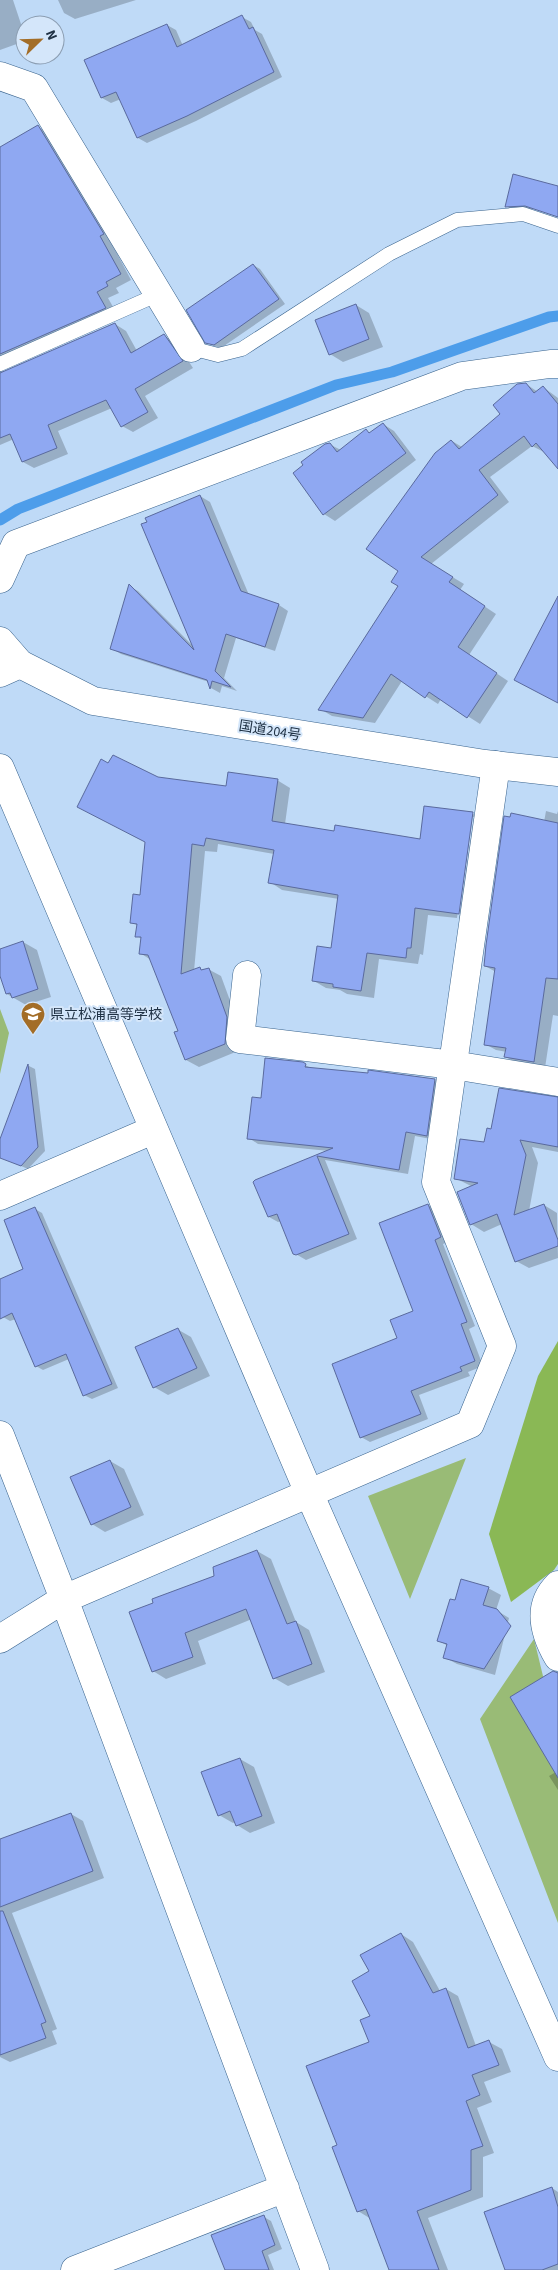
<svg xmlns="http://www.w3.org/2000/svg" width="558" height="2270" font-family="'Source Sans 3','Noto Sans JP',sans-serif">
	<rect width="100%" height="100%" fill="#bfdaf7"/>
	<!-- green -->
	<path fill="#99bb76" d="M 0,1009 L 9,1033 L 0,1074 Z
		M 466,1458 L 410,1599 L 368,1496 Z
		M 534,1639 L 558,1738 L 558,1923 L 480,1719 Z"/>
	<!-- forest -->
	<path fill="#8ab855" d="M 558,1341 L 558,1564 L 554,1570 L 511,1602 L 489,1534 L 538,1376 Z"/>
	<!-- shadow -->
	<path fill="#0003" d="M 0,0 L 13,0 L 25,36 L 25,41 L 0,50 Z
		M 58,0 L 136,0 L 75,19 L 64,13 Z
		M 242,17 L 251,22 L 255,30 L 262,34 L 282,77 L 196,121 L 147,143 L 138,138 L 121,99 L 111,103 L 102,98 L 86,61 L 167,25 L 176,30 L 183,46 Z
		M 38,127 L 49,133 L 114,241 L 111,242 L 131,280 L 116,288 L 119,293 L 108,298 L 117,314 L 2,369 L 4,373 L 115,324 L 126,331 L 137,351 L 164,336 L 176,342 L 193,368 L 145,396 L 158,418 L 133,432 L 122,426 L 112,408 L 58,431 L 68,454 L 34,468 L 23,462 L 14,439 L 0,445 L 0,148 Z
		M 558,187 L 558,217 L 534,209 L 513,210 L 506,206 Z
		M 253,265 L 260,269 L 285,304 L 221,348 L 214,346 L 206,342 Z
		M 356,305 L 369,313 L 383,347 L 343,362 L 330,354 Z
		M 526,384 L 538,392 L 543,387 L 558,398 L 558,467 L 544,452 L 532,446 L 490,477 L 509,502 L 431,564 L 464,584 L 460,590 L 496,614 L 469,655 L 508,681 L 480,724 L 441,699 L 438,704 L 402,681 L 375,723 L 332,716 L 320,709 L 400,586 L 399,571 L 452,441 L 462,447 L 502,414 Z
		M 383,424 L 394,431 L 416,460 L 335,521 L 324,514 L 329,444 L 341,450 L 366,431 L 370,433 Z
		M 200,496 L 210,502 L 249,595 L 279,605 L 288,611 L 275,651 L 236,638 L 224,678 L 237,691 L 222,686 L 220,693 L 211,688 L 209,682 L 121,654 L 111,648 L 129,586 L 138,591 L 194,647 Z
		M 109,765 L 157,778 L 227,788 L 277,780 L 290,788 L 285,824 L 335,833 L 421,840 L 425,808 L 473,814 L 486,821 L 471,920 L 459,919 L 474,817 L 471,817 L 457,918 L 428,915 L 423,955 L 420,954 L 418,964 L 379,959 L 374,998 L 347,994 L 340,990 L 326,988 L 314,981 L 332,949 L 339,899 L 282,890 L 270,882 L 274,854 L 218,844 L 217,852 L 205,851 L 194,971 L 208,969 L 221,976 L 239,1025 L 238,1051 L 199,1067 L 186,1060 L 179,1032 L 151,960 L 140,953 L 142,939 L 137,936 L 138,926 L 132,922 L 141,896 L 146,842 Z
		M 546,811 L 557,814 L 558,811 L 558,1016 L 553,1015 L 545,1068 L 517,1063 L 506,1057 L 507,1052 L 496,1050 L 485,1044 L 496,972 L 485,966 L 544,822 Z
		M 23,942 L 37,950 L 51,997 L 26,1005 L 7,994 L 0,972 L 0,950 Z
		M 305,1065 L 313,1069 L 435,1080 L 444,1085 L 436,1140 L 415,1136 L 408,1174 L 325,1160 L 357,1239 L 306,1260 L 294,1253 L 281,1221 L 278,1222 L 269,1217 L 256,1181 L 329,1151 L 258,1144 L 249,1138 L 262,1099 Z
		M 29,1066 L 35,1069 L 45,1151 L 28,1169 L 0,1157 L 0,1142 Z
		M 558,1098 L 558,1152 L 532,1147 L 538,1163 L 529,1211 L 544,1205 L 557,1213 L 558,1258 L 529,1268 L 516,1261 L 502,1224 L 484,1232 L 471,1224 L 473,1187 L 455,1178 L 485,1144 L 492,1130 Z
		M 428,1205 L 436,1210 L 449,1242 L 443,1244 L 475,1326 L 469,1329 L 483,1366 L 468,1372 L 470,1376 L 419,1395 L 428,1419 L 370,1442 L 361,1437 L 399,1339 L 415,1312 Z
		M 35,1209 L 42,1213 L 118,1388 L 92,1399 L 84,1395 L 69,1359 L 43,1370 L 36,1366 L 16,1319 L 10,1321 L 3,1317 L 0,1310 L 0,1280 L 25,1270 Z
		M 177,1329 L 191,1337 L 210,1376 L 168,1395 L 154,1387 Z
		M 110,1461 L 124,1469 L 144,1515 L 105,1532 L 92,1524 Z
		M 257,1551 L 271,1559 L 296,1622 L 309,1630 L 325,1672 L 288,1686 L 274,1678 L 252,1619 L 198,1641 L 206,1664 L 166,1679 L 153,1671 L 216,1577 Z
		M 488,1588 L 501,1595 L 496,1610 L 509,1618 L 495,1675 L 457,1664 L 444,1657 L 448,1646 L 439,1641 L 455,1602 Z
		M 558,1672 L 558,1790 L 549,1776 L 556,1772 L 554,1673 Z
		M 240,1759 L 254,1767 L 275,1823 L 250,1833 L 237,1825 L 235,1822 L 233,1823 L 219,1815 Z
		M 71,1814 L 83,1821 L 104,1878 L 12,1913 L 57,2029 L 52,2031 L 57,2044 L 10,2062 L 0,2057 L 0,1840 Z
		M 401,1934 L 413,1942 L 440,1991 L 446,1989 L 458,1996 L 476,2046 L 489,2042 L 502,2049 L 511,2072 L 484,2082 L 492,2102 L 477,2108 L 494,2153 L 483,2157 L 483,2197 L 428,2218 L 448,2270 L 390,2270 L 371,2219 L 358,2211 L 339,2146 L 370,2043 L 372,2017 L 371,1972 Z
		M 552,2188 L 558,2192 L 558,2270 L 507,2270 Z
		M 264,2217 L 271,2221 L 282,2249 L 268,2255 L 274,2270 L 226,2270 Z"/>
	<g fill="none" stroke-linecap="round" stroke-linejoin="round">
		<!-- stream -->
		<path stroke="#4d9dea" stroke-width="11" d="M 0,520 L 18,509 L 336,385 L 392,372 L 549,317 L 558,316"/>
	</g>
	<!-- building -->
	<path fill="#8fa8f2" stroke="#5a6a9d" d="M 242,15 L 249,29 L 253,27 L 274,72 L 187,116 L 137,138 L 116,92 L 101,98 L 84,60 L 167,24 L 177,47 Z
		M 38,125 L 104,234 L 100,236 L 121,274 L 106,282 L 108,286 L 97,292 L 106,308 L 0,354 L 0,147 Z
		M 513,174 L 558,186 L 558,217 L 525,206 L 505,207 Z
		M 253,264 L 279,299 L 214,345 L 205,343 L 186,310 Z
		M 356,304 L 369,339 L 329,355 L 315,320 Z
		M 115,323 L 131,353 L 164,334 L 183,361 L 135,389 L 148,412 L 121,427 L 106,400 L 48,425 L 57,448 L 22,462 L 10,434 L 0,438 L 0,373 Z
		M 526,383 L 534,393 L 543,386 L 558,404 L 558,469 L 536,443 L 532,447 L 524,436 L 479,470 L 498,495 L 421,557 L 453,577 L 449,582 L 485,606 L 458,647 L 497,673 L 467,718 L 429,692 L 425,698 L 391,674 L 363,718 L 318,710 L 398,586 L 391,582 L 398,571 L 366,549 L 435,453 L 451,440 L 459,449 L 500,414 L 493,405 L 517,384 Z
		M 383,423 L 406,453 L 323,515 L 293,473 L 303,465 L 301,462 L 325,444 L 330,443 L 337,452 L 366,429 L 369,433 Z
		M 200,495 L 241,591 L 279,604 L 265,647 L 226,634 L 215,671 L 231,687 L 212,681 L 210,689 L 207,680 L 110,649 L 129,584 L 194,650 L 141,524 L 147,522 L 145,518 Z
		M 558,596 L 558,703 L 514,680 Z
		M 113,755 L 158,777 L 226,786 L 228,772 L 278,779 L 272,821 L 334,831 L 335,825 L 420,839 L 424,806 L 473,812 L 459,914 L 415,908 L 411,948 L 407,948 L 406,958 L 367,953 L 361,991 L 333,987 L 333,984 L 312,981 L 317,946 L 331,948 L 338,895 L 268,883 L 274,850 L 206,838 L 204,846 L 192,844 L 181,974 L 200,967 L 201,970 L 209,968 L 227,1017 L 225,1044 L 185,1060 L 174,1032 L 178,1031 L 148,955 L 139,954 L 141,937 L 135,937 L 137,924 L 130,923 L 133,894 L 140,895 L 145,842 L 77,807 L 101,759 L 108,763 Z
		M 511,813 L 558,823 L 558,979 L 546,978 L 534,1062 L 504,1057 L 506,1048 L 484,1045 L 495,968 L 484,966 L 486,945 L 504,816 L 510,817 Z
		M 23,941 L 38,989 L 12,998 L 10,993 L 6,994 L 0,976 L 0,949 Z
		M 265,1058 L 303,1062 L 306,1064 L 305,1067 L 368,1073 L 368,1070 L 435,1079 L 427,1136 L 406,1132 L 399,1170 L 317,1156 L 349,1234 L 296,1255 L 293,1254 L 277,1214 L 268,1217 L 253,1182 L 255,1180 L 333,1148 L 247,1139 L 252,1097 L 261,1098 Z
		M 28,1064 L 38,1147 L 21,1166 L 0,1158 L 0,1139 Z
		M 499,1088 L 558,1097 L 558,1147 L 520,1140 L 526,1155 L 514,1215 L 544,1204 L 558,1240 L 558,1246 L 515,1262 L 497,1214 L 470,1225 L 457,1192 L 478,1183 L 454,1179 L 460,1139 L 484,1142 L 487,1128 L 491,1129 Z
		M 428,1204 L 441,1237 L 435,1240 L 467,1322 L 461,1324 L 475,1361 L 460,1367 L 462,1371 L 411,1391 L 421,1414 L 360,1438 L 332,1364 L 397,1338 L 390,1320 L 413,1311 L 379,1223 Z
		M 35,1207 L 112,1384 L 83,1396 L 66,1354 L 35,1367 L 12,1313 L 0,1319 L 0,1279 L 23,1269 L 4,1220 Z
		M 178,1328 L 197,1368 L 153,1388 L 135,1347 Z
		M 110,1460 L 131,1507 L 91,1525 L 70,1477 Z
		M 257,1550 L 287,1624 L 296,1621 L 312,1664 L 273,1679 L 246,1609 L 185,1633 L 193,1657 L 152,1672 L 129,1612 L 153,1603 L 152,1599 L 214,1576 L 213,1567 Z
		M 461,1579 L 489,1587 L 483,1605 L 497,1609 L 511,1626 L 484,1669 L 443,1658 L 447,1644 L 437,1641 L 450,1599 L 455,1600 Z
		M 553,1671 L 558,1673 L 558,1778 L 510,1697 Z
		M 240,1758 L 262,1816 L 236,1826 L 230,1811 L 218,1816 L 201,1772 Z
		M 71,1813 L 93,1871 L 0,1907 L 0,1839 Z
		M 0,1911 L 3,1911 L 46,2022 L 41,2024 L 46,2038 L 0,2055 Z
		M 401,1933 L 433,1993 L 446,1988 L 468,2048 L 489,2040 L 499,2065 L 472,2075 L 480,2095 L 466,2101 L 483,2146 L 471,2150 L 471,2190 L 417,2211 L 439,2270 L 389,2270 L 366,2209 L 357,2212 L 332,2147 L 337,2145 L 306,2066 L 369,2042 L 360,2020 L 370,2016 L 352,1981 L 369,1971 L 360,1955 Z
		M 552,2187 L 558,2207 L 558,2264 L 542,2270 L 505,2270 L 484,2212 Z
		M 264,2215 L 275,2245 L 262,2251 L 269,2270 L 225,2270 L 211,2235 Z"/>
	<g fill="none" stroke-linecap="round" stroke-linejoin="round">
		<defs>
			<path id="service" d="M 191,348 L 218,355 L 242,349 L 389,254 L 457,220 L 523,214 L 558,226
				M 0,364 L 159,294"/>
			<path id="minor" d="M 0,76 L 34,88 L 191,348
				M 0,579 L 16,544 L 462,376 L 550,364 L 558,364
				M 247,975 L 240,1039 L 453,1065 L 558,1082
				M 0,1196 L 153,1130
				M 0,1435 L 64,1599 L 315,2270
				M 558,1585 C 536,1607 544,1633 558,1657
				M 0,1639 L 64,1599 L 470,1424 L 502,1346 L 436,1182 L 496,765
				M 75,2270 L 285,2188"/>
			<path id="tertiary" d="M 0,673 L 20,664
				M 0,768 L 309,1493 L 558,2057"/>
			<path id="trunk" d="M 0,641 L 20,664 L 93,701 L 485,764 L 558,772"/>
		</defs>
		<!-- service casing -->
		<use href="#service" stroke="#39638d" stroke-width="15"/>
		<!-- minor casing -->
		<use href="#minor" stroke="#39638d" stroke-width="29"/>
		<!-- tertiary casing -->
		<use href="#tertiary" stroke="#39638d" stroke-width="29"/>
		<!-- trunk casing -->
		<use href="#trunk" stroke="#39638d" stroke-width="29"/>
		<!-- service -->
		<use href="#service" stroke="#fff" stroke-width="14"/>
		<!-- minor -->
		<use href="#minor" stroke="#fff" stroke-width="28"/>
		<!-- tertiary -->
		<use href="#tertiary" stroke="#fff" stroke-width="28"/>
		<!-- trunk -->
		<use href="#trunk" stroke="#fff" stroke-width="28"/>
	</g>
	<!-- icons -->
	<defs>
		<symbol id="school-pin" viewBox="-11 -11 22 30"><path d="M0 17L-7.5 6A9.5 9.5 0 1 1 7.5 6Z" fill="#a36d27" stroke="#d4e6fa"/><path d="M0-5L7-2L0 1L-7-2ZM-4 1L0 2.5L4 1V4Q0 6-4 4Z" fill="#fff"/></symbol>
	</defs>
	<g fill-rule="evenodd">
		<use href="#school-pin" x="19" y="1000" width="28" height="38"/>
	</g>
	<g text-anchor="middle" stroke-width="4" stroke-linejoin="round" paint-order="stroke">
		<!-- street labels -->
		<g font-size="14" fill="#203245" stroke="#d4e6fa">
			<text transform="translate(270 730) rotate(9)" y="5">国道204号</text>
		</g>
		<!-- poi labels -->
		<g font-size="14" fill="#203245" stroke="#d4e6fa" text-anchor="start">
			<text x="50" y="1019">県立松浦高等学校</text>
		</g>
	</g>
	<!-- north arrow -->
	<g transform="translate(40 40) rotate(67)"><circle r="24" fill="#d4e6fa" stroke="#8c9eb2"/>
	<path d="M0-4L9 19L0 12L-9 19Z" fill="#a36d27"/>
	<text y="-8" font-size="14" font-weight="bold" text-anchor="middle" fill="#203245">N</text>
	</g>
</svg>
